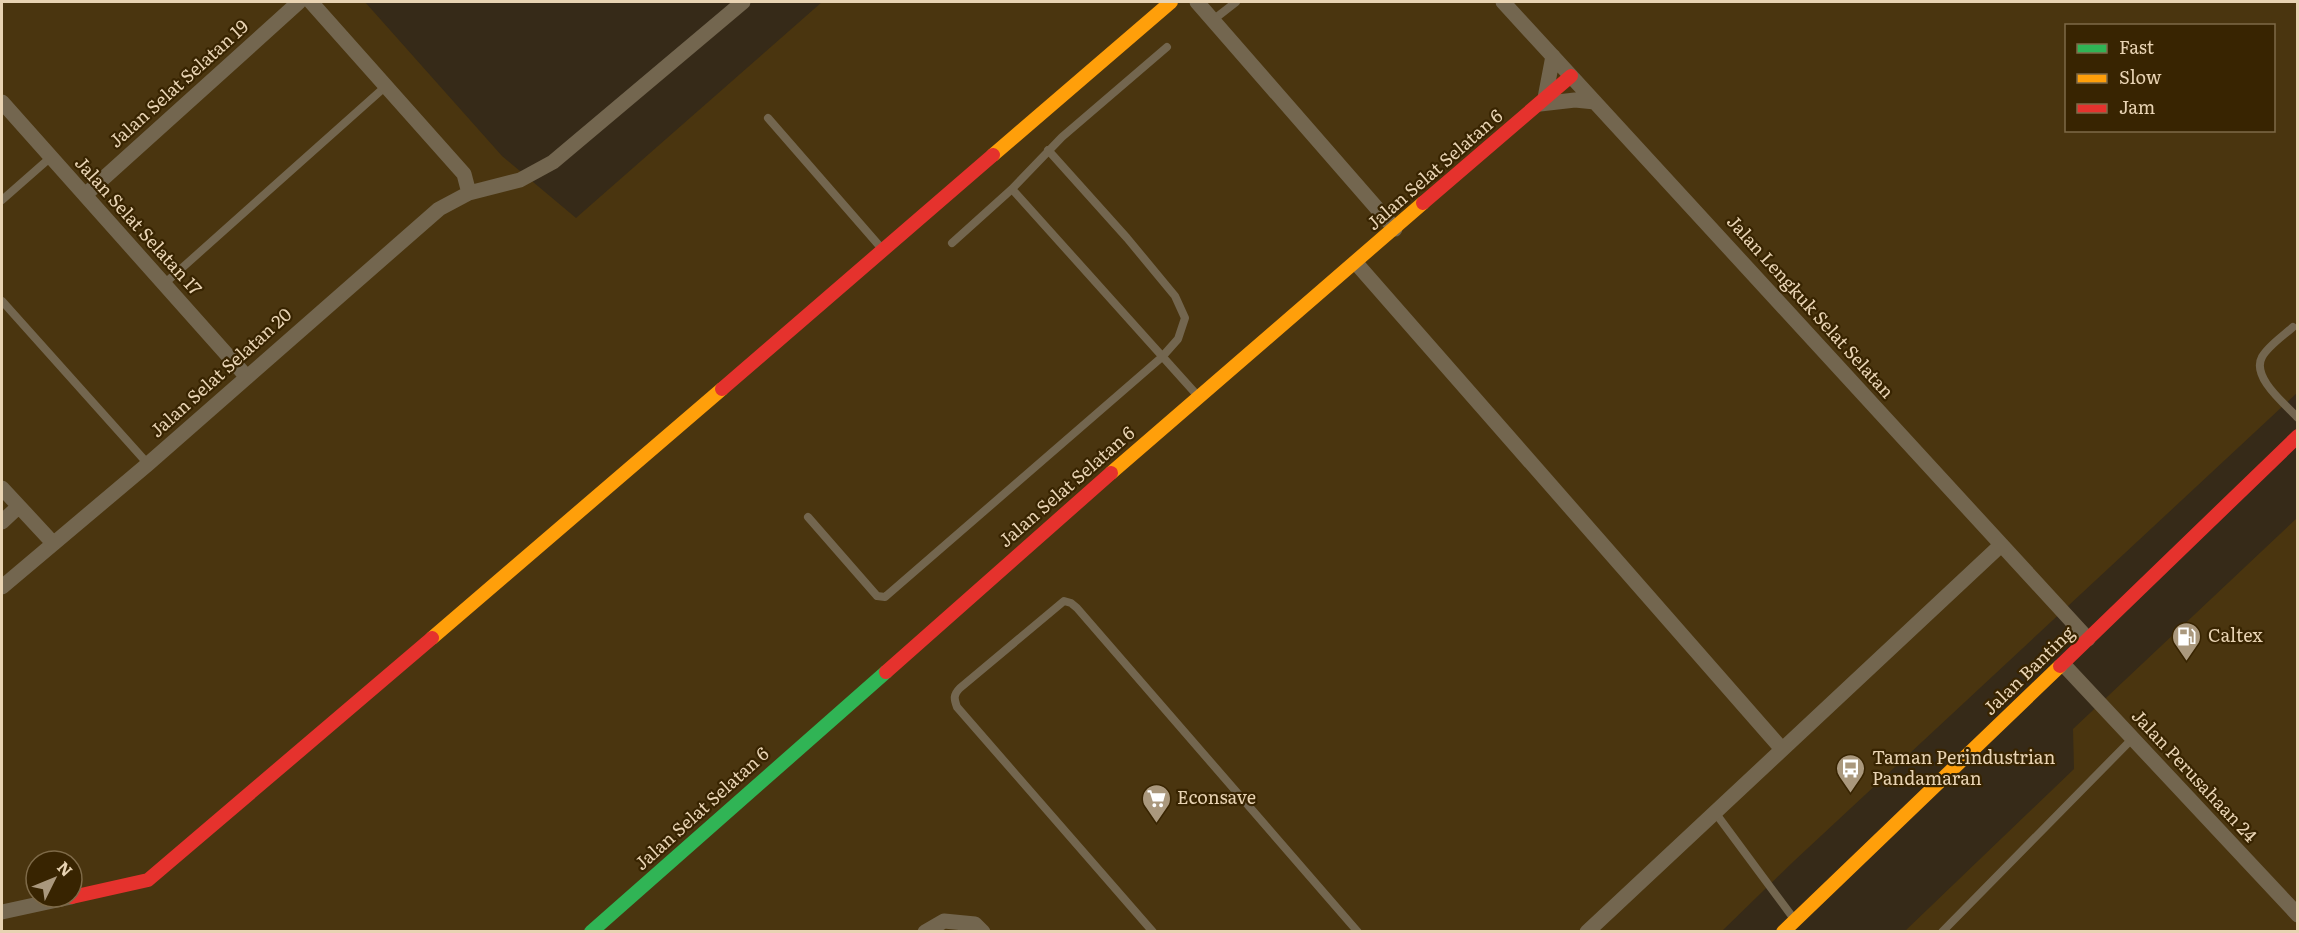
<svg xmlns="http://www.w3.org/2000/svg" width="2299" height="933" font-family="Literata,serif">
	<rect width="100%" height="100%" fill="#362a18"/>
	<!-- built -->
	<path fill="#4a350f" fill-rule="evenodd" d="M 2,2 L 365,2 L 502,156 L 576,218 L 822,2 L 2297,2 L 2297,393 L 1794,861 L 1722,931 L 2,932 ZM 2066,26 L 2274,26 L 2274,130 L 2066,130 ZM 36,861 L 72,861 L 72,897 L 36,897 Z
		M 2297,518 L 2297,931 L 1904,932 L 2074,769 L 2073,729 Z"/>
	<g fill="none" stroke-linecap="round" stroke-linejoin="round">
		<!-- lane -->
		<path stroke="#73664f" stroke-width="8" d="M 1213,20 L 1236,2
			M 768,118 L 883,250
			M 1012,189 L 1197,395
			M 2,200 L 51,157
			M 952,243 L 1012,189 L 1062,137 L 1167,47
			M 164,284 L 386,86
			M 2,301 L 148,464
			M 2293,327 C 2283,336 2268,346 2262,357 C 2251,377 2285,404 2298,418
			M 808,517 L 877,596 L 885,597 L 1162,357 L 1178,339 L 1185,318 L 1175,296 L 1127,238 L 1048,150
			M 1714,811 L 1794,919
			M 1153,932 L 957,707 C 954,699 953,695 960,688 L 1064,601 L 1071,603 L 1077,608 L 1358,932
			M 1942,932 L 2132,739"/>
		<!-- street -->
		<path stroke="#73664f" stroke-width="15" d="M 311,2 L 464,174 L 469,193
			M 1197,2 L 1395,229
			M 1503,2 L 2088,639
			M 1545,98 L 1553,56
			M 2,102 L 246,376
			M 1540,104 L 1575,100 L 1595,102
			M 85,195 L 299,2
			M 1356,263 L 1781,748
			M 2,488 L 53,543
			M 2,522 L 18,507
			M 2,587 L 148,464 L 439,209 L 469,193 L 520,180 L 553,162 L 743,2
			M 2063,664 L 2298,915
			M 2,912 L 71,897
			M 925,932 L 944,921 L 975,924 L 983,932
			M 1587,932 L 2001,545"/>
		<!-- fast -->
		<path stroke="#30b455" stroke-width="14" d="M 591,932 L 886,672"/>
		<!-- slow -->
		<path stroke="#ff9f0a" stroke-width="14" d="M 993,155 L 1171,2
			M 1111,473 L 1423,203
			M 432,638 L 722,389
			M 1783,932 L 2060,666"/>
		<!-- jam -->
		<path stroke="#e5322d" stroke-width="14" d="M 1423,203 L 1571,76
			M 722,389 L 993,155
			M 2060,666 L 2298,436
			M 886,672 L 1111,473
			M 72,897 L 148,880 L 432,638"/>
	</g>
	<!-- icons -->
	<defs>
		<symbol id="fuel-pin" viewBox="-11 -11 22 30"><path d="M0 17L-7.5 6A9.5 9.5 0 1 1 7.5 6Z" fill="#aa987d" stroke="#382401"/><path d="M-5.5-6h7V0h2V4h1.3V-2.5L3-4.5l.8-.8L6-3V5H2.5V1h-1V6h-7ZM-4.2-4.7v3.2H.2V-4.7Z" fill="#fff"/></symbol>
		<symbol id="bus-pin" viewBox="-11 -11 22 30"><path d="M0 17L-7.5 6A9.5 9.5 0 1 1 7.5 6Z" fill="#aa987d" stroke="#382401"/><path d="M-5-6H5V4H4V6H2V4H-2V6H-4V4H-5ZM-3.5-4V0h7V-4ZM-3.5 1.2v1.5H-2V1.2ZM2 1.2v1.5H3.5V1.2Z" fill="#fff"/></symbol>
		<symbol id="supermarket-pin" viewBox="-11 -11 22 30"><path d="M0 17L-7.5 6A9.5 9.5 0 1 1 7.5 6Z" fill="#aa987d" stroke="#382401"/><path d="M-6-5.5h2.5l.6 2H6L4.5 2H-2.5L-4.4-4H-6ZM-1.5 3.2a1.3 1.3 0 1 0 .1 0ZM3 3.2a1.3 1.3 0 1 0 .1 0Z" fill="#fff"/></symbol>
	</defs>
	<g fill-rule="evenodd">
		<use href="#fuel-pin" x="2170" y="620" width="33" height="45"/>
		<use href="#bus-pin" x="1834" y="752" width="33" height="45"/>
		<use href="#supermarket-pin" x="1140" y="782" width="33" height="45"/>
	</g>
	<g text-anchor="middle" stroke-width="4.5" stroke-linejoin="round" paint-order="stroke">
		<!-- street labels -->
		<g font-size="18" fill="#e8d3b3" stroke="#382401">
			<text transform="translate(179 84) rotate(-42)" y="6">Jalan Selat Selatan 19</text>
			<text transform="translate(1435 170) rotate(-41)" y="6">Jalan Selat Selatan 6</text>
			<text transform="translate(138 226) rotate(48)" y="6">Jalan Selat Selatan 17</text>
			<text transform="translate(1810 307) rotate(48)" y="6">Jalan Lengkuk Selat Selatan</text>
			<text transform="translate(221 373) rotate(-42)" y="6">Jalan Selat Selatan 20</text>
			<text transform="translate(1067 487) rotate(-41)" y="6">Jalan Selat Selatan 6</text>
			<text transform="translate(2029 671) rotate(-44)" y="6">Jalan Banting</text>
			<text transform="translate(2194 776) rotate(47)" y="6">Jalan Perusahaan 24</text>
			<text transform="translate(702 809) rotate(-42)" y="6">Jalan Selat Selatan 6</text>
		</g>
		<!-- poi labels -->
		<g font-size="18" fill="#e8d3b3" stroke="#382401" text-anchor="start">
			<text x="2208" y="642">Caltex</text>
			<text x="1872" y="764">Taman Perindustrian<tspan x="1872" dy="21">Pandamaran</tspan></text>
			<text x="1177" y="804">Econsave</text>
		</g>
	</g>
	<!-- border -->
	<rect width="2299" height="933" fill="none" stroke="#e8d3b3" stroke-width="6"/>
	<!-- legend -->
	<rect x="2065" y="24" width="210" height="108" fill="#382401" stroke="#7e6a48" stroke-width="1.5"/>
	<rect x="2077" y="44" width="30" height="9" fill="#30b455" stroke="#7e6a48" stroke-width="1.5"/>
	<text x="2119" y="54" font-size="18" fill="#e8d3b3">Fast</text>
	<rect x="2077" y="74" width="30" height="9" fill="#ff9f0a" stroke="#7e6a48" stroke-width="1.5"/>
	<text x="2119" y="84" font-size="18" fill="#e8d3b3">Slow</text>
	<rect x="2077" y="104" width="30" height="9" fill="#e5322d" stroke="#7e6a48" stroke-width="1.5"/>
	<text x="2119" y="114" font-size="18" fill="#e8d3b3">Jam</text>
	<!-- north arrow -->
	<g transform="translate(54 879) rotate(47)"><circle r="28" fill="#382401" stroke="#7e6a48" stroke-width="1.5"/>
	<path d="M0-4.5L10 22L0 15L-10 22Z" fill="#aa987d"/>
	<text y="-9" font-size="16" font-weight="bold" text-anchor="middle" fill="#e8d3b3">N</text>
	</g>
</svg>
